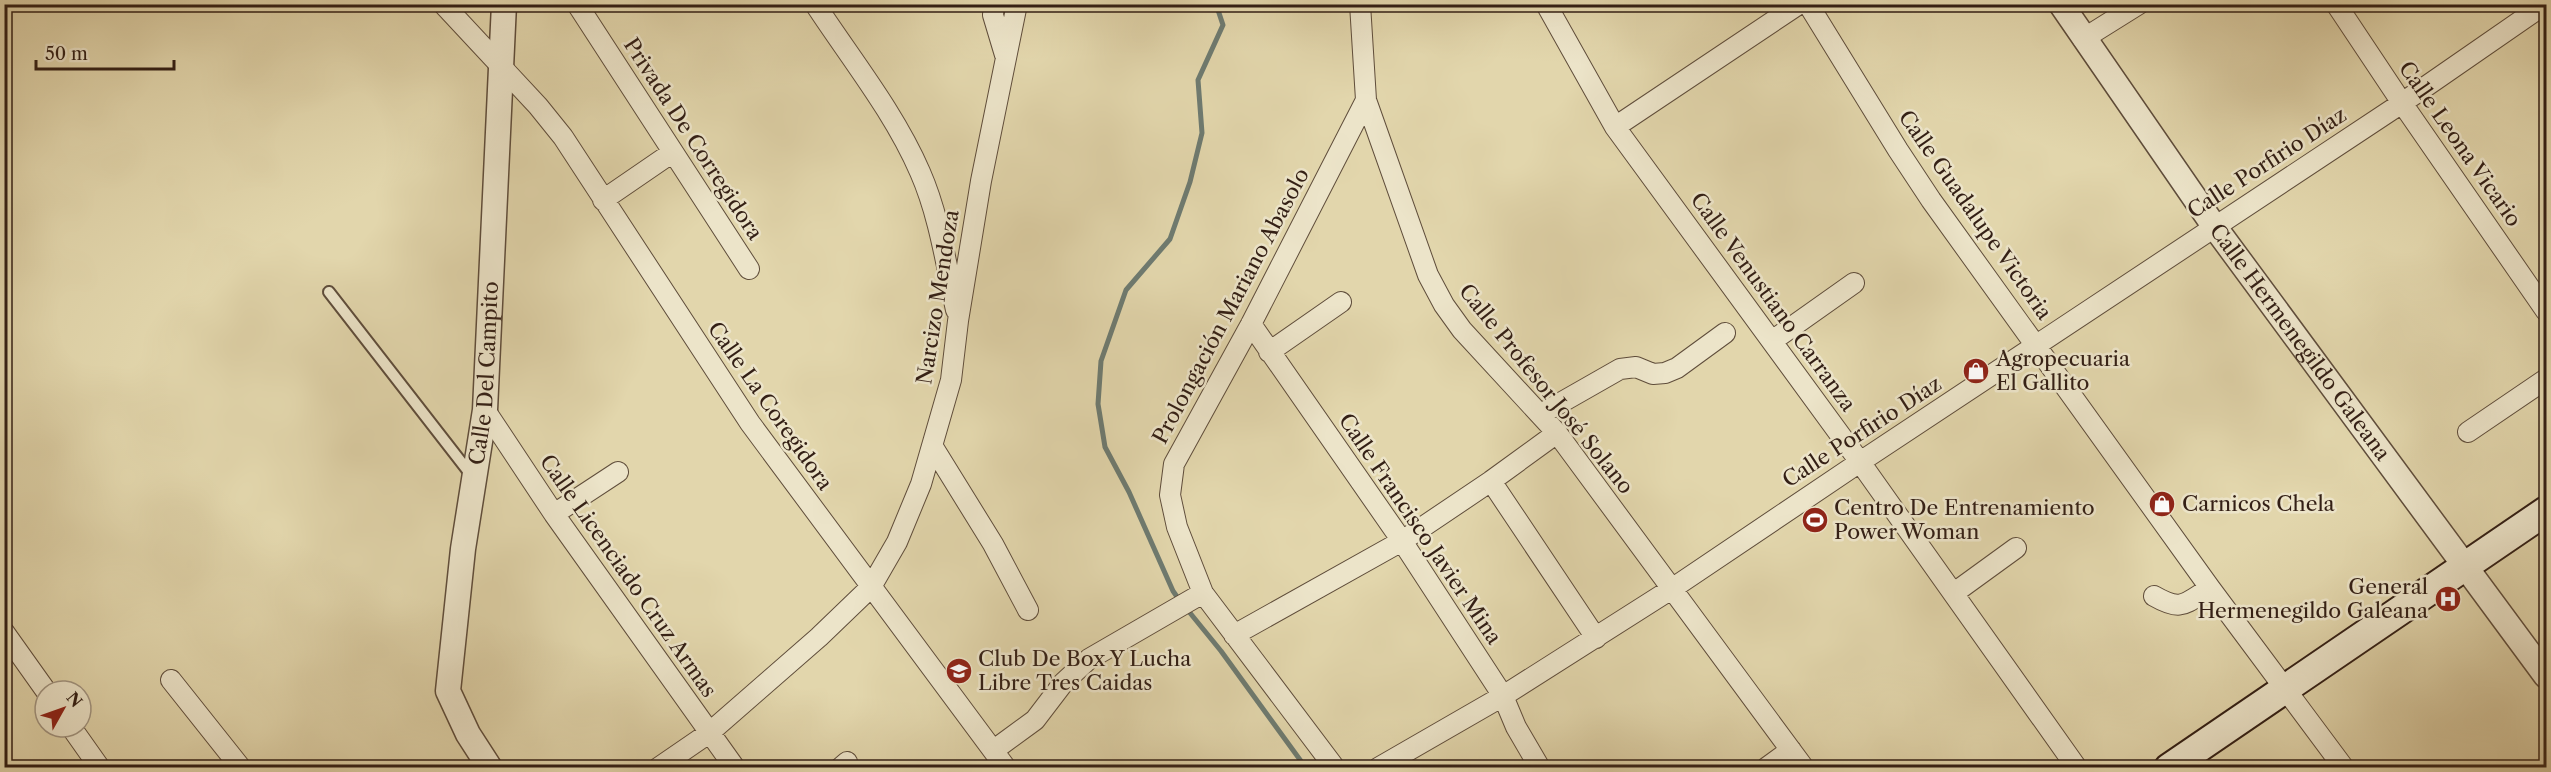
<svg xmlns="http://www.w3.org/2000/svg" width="2551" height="772" font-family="'Libre Caslon Text',serif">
	<rect width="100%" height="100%" fill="#e2d6ac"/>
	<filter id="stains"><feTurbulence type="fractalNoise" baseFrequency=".00333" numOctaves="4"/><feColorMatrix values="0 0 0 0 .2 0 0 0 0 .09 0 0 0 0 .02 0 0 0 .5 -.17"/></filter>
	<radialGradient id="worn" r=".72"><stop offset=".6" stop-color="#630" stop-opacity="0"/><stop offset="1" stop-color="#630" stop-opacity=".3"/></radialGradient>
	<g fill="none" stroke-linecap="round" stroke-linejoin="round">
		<!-- stream -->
		<path stroke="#6e7b71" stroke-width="5" d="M 1180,601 L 1173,591 L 1129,492 L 1105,447 L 1098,404 L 1101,361 L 1126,290 L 1170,239 L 1190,182 L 1202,133 L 1198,80 L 1223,25 L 1216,4
			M 1186,608 L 1221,651 L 1306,768"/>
		<defs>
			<path id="service" d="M 329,292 L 472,476"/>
			<path id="minor" d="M 443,4 L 538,106 L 563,137 L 750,423 L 1006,768
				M 577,4 L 749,269
				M 815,4 C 851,59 894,112 920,172 C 939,215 946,264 956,310
				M 994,4 L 993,15 L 1005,55
				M 1546,4 L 1615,127 L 1860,462 L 2077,768
				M 1808,4 L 1898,150 L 1931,200 L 2210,588 L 2344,768
				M 2336,4 L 2402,103 L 2546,311
				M 2083,39 L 2139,4
				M 1366,100 L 1428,275 L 1444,305 L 1462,330 L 1557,433 L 1804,768
				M 1615,127 L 1799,4
				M 603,200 L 673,152
				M 1251,324 L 1402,541 L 1503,696 L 1516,727 L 1540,768
				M 1772,341 L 1854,283
				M 1269,352 L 1341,302
				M 485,410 L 554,514 L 735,768
				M 1541,414 L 1620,369 L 1636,367 L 1653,374 L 1665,373 L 1677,368 L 1725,333
				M 2468,432 L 2546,379
				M 933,447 L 993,544 L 1028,610
				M 1491,481 L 1596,638
				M 554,514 L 618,472
				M 1954,593 L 2016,548
				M 2154,596 C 2182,612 2184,604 2210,588
				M 4,632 L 46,691
				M 1234,635 L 1402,541 L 1491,481 L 1557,433
				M 171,680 L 241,768
				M 71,727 L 100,768
				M 994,750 L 1035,720 L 1064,682 L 1089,659 L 1203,593
				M 658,768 L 709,733 L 819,637 L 871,587 L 897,542 L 921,484 L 951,380 L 958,321 L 981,181 L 1017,4
				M 840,768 L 847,762
				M 1335,768 L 1203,593 L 1177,527 L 1170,495 L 1174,464 L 1251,324 L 1366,100 L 1360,4
				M 1378,768 L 1503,696 L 1673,588 L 1860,462 L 2402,103 L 2545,4
				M 1766,768 L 1791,750"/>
			<g id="tertiary">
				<path id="s1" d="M 2061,4 L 2214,226 L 2546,676"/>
				<path id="s2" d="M 490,768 L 468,734 L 448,691 L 463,549 L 485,410 L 504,4"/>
			</g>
			<path id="secondary" d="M 2169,768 L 2546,511"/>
		</defs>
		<!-- service casing -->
		<use href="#service" stroke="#5f4d3b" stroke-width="14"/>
		<!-- minor casing -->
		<use href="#minor" stroke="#5f4d3b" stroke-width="22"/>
		<!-- tertiary casing -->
		<use href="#tertiary" stroke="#5f4d3b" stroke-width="27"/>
		<!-- secondary casing -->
		<use href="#secondary" stroke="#331f15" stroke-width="32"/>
		<!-- service -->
		<use href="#service" stroke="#ece4c9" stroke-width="10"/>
		<!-- minor -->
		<use href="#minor" stroke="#ece4c9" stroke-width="20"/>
		<!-- tertiary -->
		<use href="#tertiary" stroke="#ece4c9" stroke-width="24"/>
		<!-- secondary -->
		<use href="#secondary" stroke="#ece4c9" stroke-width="28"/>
	</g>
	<!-- icons -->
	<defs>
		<symbol id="shop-disc" viewBox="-11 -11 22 22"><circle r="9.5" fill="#8f2418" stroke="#ece4c9"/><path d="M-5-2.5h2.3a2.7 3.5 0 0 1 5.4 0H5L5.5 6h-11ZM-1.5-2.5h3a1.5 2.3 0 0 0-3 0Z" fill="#fff"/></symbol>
		<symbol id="stadium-disc" viewBox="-11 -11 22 22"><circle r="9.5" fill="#8f2418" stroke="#ece4c9"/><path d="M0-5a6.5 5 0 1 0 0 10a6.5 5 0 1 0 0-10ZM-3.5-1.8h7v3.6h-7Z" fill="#fff"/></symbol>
		<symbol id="hospital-disc" viewBox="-11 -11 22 22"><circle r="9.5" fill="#8f2418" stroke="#ece4c9"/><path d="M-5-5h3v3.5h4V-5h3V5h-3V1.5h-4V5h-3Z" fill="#fff"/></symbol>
		<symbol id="school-disc" viewBox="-11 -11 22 22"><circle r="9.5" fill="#8f2418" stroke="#ece4c9"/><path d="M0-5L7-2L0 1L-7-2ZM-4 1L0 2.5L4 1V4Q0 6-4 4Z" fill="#fff"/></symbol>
	</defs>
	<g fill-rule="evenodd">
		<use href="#shop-disc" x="1961" y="356" width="30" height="30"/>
		<use href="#shop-disc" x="2147" y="489" width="30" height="30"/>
		<use href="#stadium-disc" x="1800" y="505" width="30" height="30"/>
		<use href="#hospital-disc" x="2433" y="584" width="30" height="30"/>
		<use href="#school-disc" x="944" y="656" width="30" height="30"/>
	</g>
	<g text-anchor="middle" stroke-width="5" stroke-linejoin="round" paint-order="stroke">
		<!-- street labels -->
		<g font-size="21" fill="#331f15" stroke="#ece4c9">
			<text transform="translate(693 139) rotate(57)" y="7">Privada De Corregidora</text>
			<text transform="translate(2460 144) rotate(55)" y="7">Calle Leona Vicario</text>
			<text transform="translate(2267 163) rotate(-33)" y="7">Calle Porfirio Díaz</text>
			<text transform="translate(1975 215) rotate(55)" y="7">Calle Guadalupe Victoria</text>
			<text transform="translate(938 297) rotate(-81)" y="7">Narcizo Mendoza</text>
			<text transform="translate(1773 302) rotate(54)" y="7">Calle Venustiano Carranza</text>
			<text transform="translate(1231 306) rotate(-62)" y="7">Prolongación Mariano Abasolo</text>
			<text dy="7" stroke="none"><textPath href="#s1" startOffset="414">Calle Hermenegildo Galeana</textPath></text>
			<text dy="7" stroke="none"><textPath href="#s2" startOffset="408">Calle Del Campito</textPath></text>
			<text transform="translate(1546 389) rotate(51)" y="7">Calle Profesor José Solano</text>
			<text transform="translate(770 406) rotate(55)" y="7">Calle La Coregidora</text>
			<text transform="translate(1862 432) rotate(-33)" y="7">Calle Porfirio Díaz</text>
			<text transform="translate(1420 529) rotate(56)" y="7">Calle Francisco Javier Mina</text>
			<text transform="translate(628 576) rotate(55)" y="7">Calle Licenciado Cruz Armas</text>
		</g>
		<!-- poi labels -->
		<g font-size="21" fill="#331f15" stroke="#ece4c9" text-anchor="start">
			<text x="1996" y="366">Agropecuaria<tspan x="1996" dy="24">El Gallito</tspan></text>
			<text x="2182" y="511">Carnicos Chela</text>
			<text x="1834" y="515">Centro De Entrenamiento<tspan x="1834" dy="24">Power Woman</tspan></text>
			<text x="2428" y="594" text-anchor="end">General<tspan x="2428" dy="24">Hermenegildo Galeana</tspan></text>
			<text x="978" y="666">Club De Box Y Lucha<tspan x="978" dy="24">Libre Tres Caidas</tspan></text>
		</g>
	</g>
	<!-- margin -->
	<rect width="2551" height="772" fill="none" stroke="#e2d6ac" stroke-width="24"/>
	<rect x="6" y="6" width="2539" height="760" fill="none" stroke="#331f15" stroke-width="3"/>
	<rect x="12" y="12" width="2527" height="748" fill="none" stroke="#331f15" stroke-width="1.5"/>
	<!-- north arrow -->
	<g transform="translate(63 709) rotate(50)"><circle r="28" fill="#ece4c9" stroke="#a29581" stroke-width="1.5"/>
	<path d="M0-4.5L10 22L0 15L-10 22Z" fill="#8f2418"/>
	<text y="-9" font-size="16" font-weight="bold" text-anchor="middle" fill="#331f15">N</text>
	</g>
	<!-- scale -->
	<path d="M36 60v9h138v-9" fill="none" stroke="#331f15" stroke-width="3"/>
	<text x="45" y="60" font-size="18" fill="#331f15" stroke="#ece4c9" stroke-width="4.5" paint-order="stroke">50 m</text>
	<rect width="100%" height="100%" filter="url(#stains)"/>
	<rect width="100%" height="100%" fill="url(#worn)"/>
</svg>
